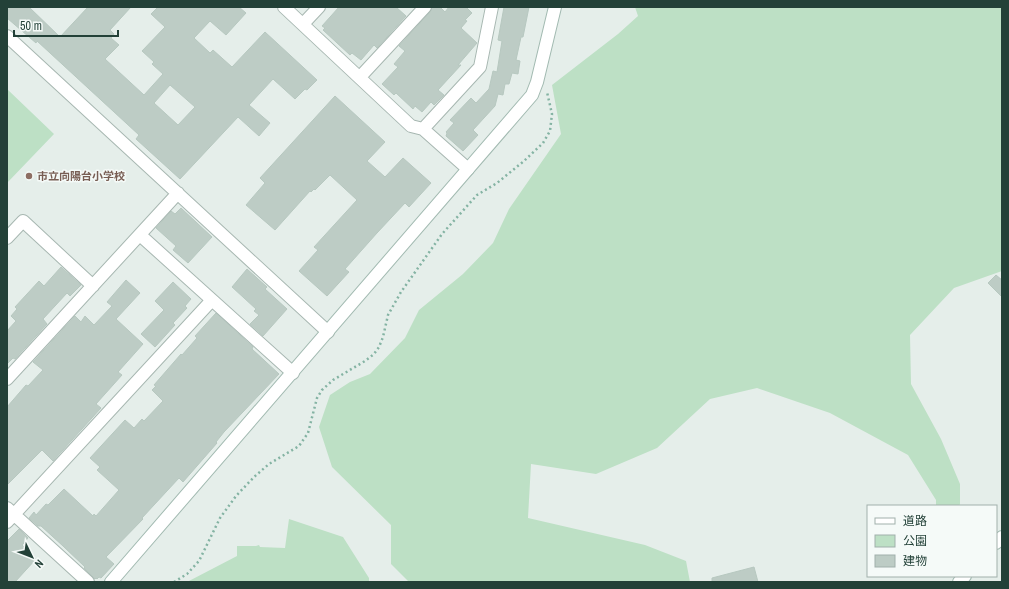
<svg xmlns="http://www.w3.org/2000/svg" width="1009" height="589" font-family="'Archivo Narrow','Noto Sans JP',sans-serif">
	<rect width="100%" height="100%" fill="#e5eeea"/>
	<!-- green -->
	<path fill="#bde0c5" d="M 635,7 L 1002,7 L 1002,271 L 954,288 L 910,335 L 911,384 L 941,439 L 960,484 L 960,504 L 959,506 L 936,506 L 936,500 L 908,455 L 830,413 L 757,388 L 710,399 L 657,448 L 596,474 L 531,464 L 528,518 L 645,545 L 686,561 L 690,582 L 409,582 L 391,564 L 391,525 L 332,467 L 319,427 L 330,395 L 350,382 L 370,374 L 405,338 L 419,310 L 463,274 L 493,243 L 509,209 L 561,134 L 552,85 L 618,34 L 638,16 Z
		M 7,89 L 54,134 L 7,183 Z
		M 289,519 L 343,537 L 369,578 L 369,582 L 187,582 L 237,556 L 237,546 L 256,546 L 259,545 L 260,547 L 285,548 Z"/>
	<!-- building -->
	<path fill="#bdccc5" stroke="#b7c8c0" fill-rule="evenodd" d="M 7,7 L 29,7 L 60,37 L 88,7 L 131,7 L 110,30 L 114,34 L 111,38 L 119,45 L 105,59 L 144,95 L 163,74 L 152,64 L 154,62 L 142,51 L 165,27 L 151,14 L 158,7 L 239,7 L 246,13 L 226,35 L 210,21 L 194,38 L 210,53 L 213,50 L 232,67 L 265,32 L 317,80 L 307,90 L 305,89 L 295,99 L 273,79 L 249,105 L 270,123 L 259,136 L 238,117 L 180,179 L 136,139 L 139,135 L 37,41 L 36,43 L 7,18 ZM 170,85 L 195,107 L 178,125 L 154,103 Z
		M 339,7 L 396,7 L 406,16 L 377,48 L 374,45 L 361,60 L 352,53 L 350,55 L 323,30 L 325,28 L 322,26 Z
		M 432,7 L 440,7 L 445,12 L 449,7 L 466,7 L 472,13 L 465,20 L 467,21 L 461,28 L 477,43 L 458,65 L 461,65 L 438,90 L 444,95 L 434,105 L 431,102 L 422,112 L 415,106 L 413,109 L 396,93 L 394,95 L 382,84 L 398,67 L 394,64 L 405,51 L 399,46 L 430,12 Z
		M 504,7 L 529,7 L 523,37 L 521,37 L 516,60 L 520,61 L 518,74 L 512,73 L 509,84 L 505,84 L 503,95 L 498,94 L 495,106 L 473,130 L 478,135 L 463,151 L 446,136 L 447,133 L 446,132 L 454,123 L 450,120 L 471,98 L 476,103 L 489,89 L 493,71 L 497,72 L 502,41 L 498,40 Z
		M 335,96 L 385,142 L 367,161 L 385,177 L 403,158 L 431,183 L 409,207 L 405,203 L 377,233 L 345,269 L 349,272 L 327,296 L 299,271 L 318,250 L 314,247 L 357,200 L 330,175 L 315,190 L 314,189 L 311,192 L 310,191 L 275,230 L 246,205 L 265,183 L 260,178 Z
		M 181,208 L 212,237 L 188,263 L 173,250 L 176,246 L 156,228 L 171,211 L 175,214 Z
		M 61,267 L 81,285 L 70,296 L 67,293 L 43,319 L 47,324 L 15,359 L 13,358 L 7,364 L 7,331 L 16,321 L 11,316 L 17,309 L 15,307 L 39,281 L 44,286 Z
		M 247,269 L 267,287 L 265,289 L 287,309 L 263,336 L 250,324 L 259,315 L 254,311 L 256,309 L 232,287 Z
		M 996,275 L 1002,280 L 1002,297 L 988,283 Z
		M 126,280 L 140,293 L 116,319 L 143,344 L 118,372 L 122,375 L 96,404 L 101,408 L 53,461 L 42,450 L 7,485 L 7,407 L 26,385 L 28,386 L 43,370 L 33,362 L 75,316 L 81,322 L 85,316 L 94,325 L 112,306 L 107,302 Z
		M 173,282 L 191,299 L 185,306 L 187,308 L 173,323 L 175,325 L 155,347 L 141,334 L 164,310 L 155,301 Z
		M 216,313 L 253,347 L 252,349 L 279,374 L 224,432 L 216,442 L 217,443 L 183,482 L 179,478 L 142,518 L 143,519 L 106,557 L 114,564 L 101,578 L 99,577 L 97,579 L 96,578 L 95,579 L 84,568 L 85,567 L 63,546 L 41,526 L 38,526 L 29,518 L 34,512 L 36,515 L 46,504 L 48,505 L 64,489 L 93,516 L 94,514 L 96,516 L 119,490 L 97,470 L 100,467 L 90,458 L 125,420 L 134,428 L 142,419 L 144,421 L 163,401 L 152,390 L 156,386 L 154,385 L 181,354 L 182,355 L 197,338 L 195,336 Z
		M 19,529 L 28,538 L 22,545 L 36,559 L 15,582 L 7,582 L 7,541 Z
		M 754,567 L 758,582 L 712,582 L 712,578 Z"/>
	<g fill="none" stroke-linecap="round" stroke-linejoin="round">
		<defs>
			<path id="street" d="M 284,7 L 411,126 L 423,129 L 468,169
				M 303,24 L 319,7
				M 7,36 L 328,332
				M 360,77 L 425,7
				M 423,129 L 480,67 L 492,7
				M 140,235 L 293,373
				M 7,238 L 23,221 L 93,286
				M 7,379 L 178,193
				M 7,508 L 88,582
				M 7,522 L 212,300"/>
			<path id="secondary" d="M 996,543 L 1002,537
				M 111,582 L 532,95 L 537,82 L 555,7
				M 959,582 L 965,576"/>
		</defs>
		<!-- street casing -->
		<use href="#street" stroke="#a7b7b1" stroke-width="14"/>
		<!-- secondary casing -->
		<use href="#secondary" stroke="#a2bab1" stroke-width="14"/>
		<!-- path -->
		<path stroke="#84b3a3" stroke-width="2.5" stroke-dasharray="2 3" stroke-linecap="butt" d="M 174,582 L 187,574 L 199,561 L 220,518 L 236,496 L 254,477 L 269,464 L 299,446 L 308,433 L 317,398 L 322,390 L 333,380 L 365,361 L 374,354 L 379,347 L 383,337 L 388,315 L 401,292 L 442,234 L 477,195 L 497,183 L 524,161 L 543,143 L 550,131 L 552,114 L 547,92"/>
		<!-- street -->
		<use href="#street" stroke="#fff" stroke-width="12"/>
		<!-- secondary -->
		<use href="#secondary" stroke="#fff" stroke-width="12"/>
	</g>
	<!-- markers -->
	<circle fill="#8d6e63" stroke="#f5faf8" stroke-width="1.5" cx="29" cy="176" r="4"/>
	<g text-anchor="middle" stroke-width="3" stroke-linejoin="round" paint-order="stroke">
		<!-- education labels -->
		<g font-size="11" font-weight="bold" fill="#785e54" stroke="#f5faf8" text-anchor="start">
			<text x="37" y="180">市立向陽台小学校</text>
		</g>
	</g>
	<!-- border -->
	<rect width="1009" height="589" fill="none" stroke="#234138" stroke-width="16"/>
	<!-- legend -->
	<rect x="867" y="505" width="130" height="72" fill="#f5faf8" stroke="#a1b0ab"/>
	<rect x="875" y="518" width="20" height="6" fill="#ffffff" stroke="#a1b0ab"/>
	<text x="903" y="525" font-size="12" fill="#234138">道路</text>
	<rect x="875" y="535" width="20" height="12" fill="#bde0c5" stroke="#a1b0ab"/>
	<text x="903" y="545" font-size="12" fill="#234138">公園</text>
	<rect x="875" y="555" width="20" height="12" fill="#bdccc5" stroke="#a1b0ab"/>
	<text x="903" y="565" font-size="12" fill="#234138">建物</text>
	<!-- north arrow -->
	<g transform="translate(32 557) rotate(133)" stroke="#f5faf8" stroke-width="3" paint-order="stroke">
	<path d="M0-3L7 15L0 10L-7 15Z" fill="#234138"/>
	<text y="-6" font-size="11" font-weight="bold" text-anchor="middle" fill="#234138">N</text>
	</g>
	<!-- scale -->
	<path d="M14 30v6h104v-6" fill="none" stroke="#234138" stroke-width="2"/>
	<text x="20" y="30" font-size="12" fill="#234138" stroke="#f5faf8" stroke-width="3" paint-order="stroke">50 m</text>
</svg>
